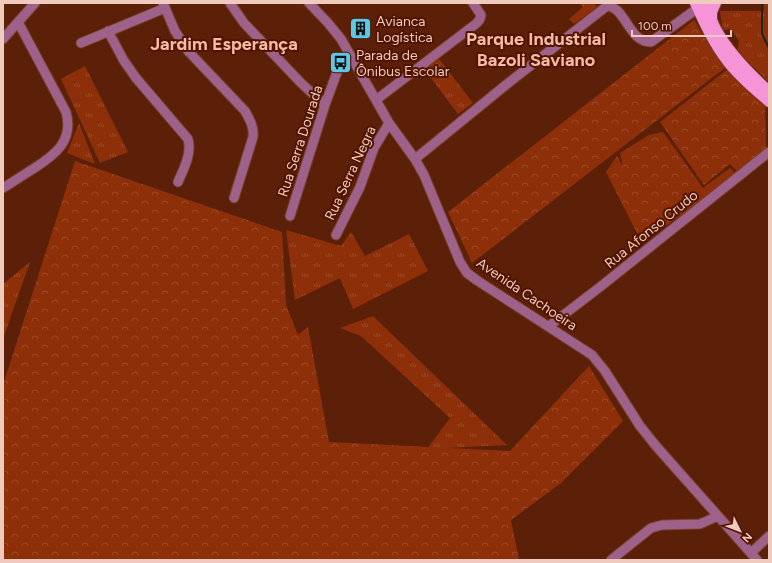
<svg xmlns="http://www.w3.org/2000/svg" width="772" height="563" font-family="Figtree,sans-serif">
	<defs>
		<pattern id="grass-tufts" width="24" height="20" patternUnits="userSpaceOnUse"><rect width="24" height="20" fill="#8d2f08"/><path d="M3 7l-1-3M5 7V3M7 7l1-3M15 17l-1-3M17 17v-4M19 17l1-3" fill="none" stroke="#9d4c2a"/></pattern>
		<pattern id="forest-crowns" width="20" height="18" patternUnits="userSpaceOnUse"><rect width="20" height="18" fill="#8d2f08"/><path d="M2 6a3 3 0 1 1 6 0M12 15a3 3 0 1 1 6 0" fill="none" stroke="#9d4c2a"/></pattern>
	</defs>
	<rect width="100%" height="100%" fill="#5c2009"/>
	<!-- grass -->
	<path fill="url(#grass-tufts)" d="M 580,3 L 594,3 L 597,7 L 574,24 L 569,19 L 583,7 Z
		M 764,3 L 769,3 L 769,82 L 737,51 L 739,41 L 731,29 L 723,30 L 720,11 L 764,11 Z
		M 439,59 L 473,103 L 458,114 L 424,69 Z
		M 85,66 L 128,152 L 100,163 L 61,79 Z
		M 79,123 L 95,164 L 67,153 Z
		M 286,230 L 341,246 L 351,232 L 365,256 L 409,234 L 428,271 L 353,309 L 340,278 L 295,300 Z
		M 30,262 L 3,339 L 3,284 Z
		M 373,316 L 507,445 L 427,449 L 450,418 L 361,336 L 340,328 Z"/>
	<!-- forest -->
	<path fill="url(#forest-crowns)" d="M 694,20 L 709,45 L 726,67 L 472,263 L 448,212 Z
		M 729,68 L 765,102 L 766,149 L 737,171 L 730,164 L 704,185 L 660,122 Z
		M 663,132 L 703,188 L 730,168 L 737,175 L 642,243 L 606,172 L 617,156 L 623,167 L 620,153 L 649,135 Z
		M 75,161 L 282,232 L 286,305 L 298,335 L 308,327 L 329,442 L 510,451 L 589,366 L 623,421 L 561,483 L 511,520 L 519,560 L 3,560 L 3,385 Z"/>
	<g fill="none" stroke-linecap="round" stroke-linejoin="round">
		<!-- stream -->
		<path stroke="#252211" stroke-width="2" d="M 762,3 L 762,34 L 769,48"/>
		<defs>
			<path id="minor" d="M 163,3 L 175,31 L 188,51 L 245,111 C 250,120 254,127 253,137 L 234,198
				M 230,3 L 244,23 L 301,83 L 325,105
				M 309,3 L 328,23 L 341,39 L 389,123 L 415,159 L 424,175 L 460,262 L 467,273 L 478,281 L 592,355 L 605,371 L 640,426 L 656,446 L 757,560
				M 108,31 L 124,61 L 136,78 L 188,139 C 192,154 184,168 178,182
				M 3,39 L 35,3
				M 81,43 L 165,8
				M 376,100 L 477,23 L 480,19 L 481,15 L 473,3
				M 415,159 L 507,84 L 607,6 C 626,7 628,42 651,42 L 702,5
				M 3,188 C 13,182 23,175 33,169 C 55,155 74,141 66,112 L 18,22
				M 290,216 L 325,105 L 336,75 L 339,68 L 345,61 L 351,56
				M 336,235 L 360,187 L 374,148 L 389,123
				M 549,326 L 600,287 L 769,152
				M 751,553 L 769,536
				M 611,560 L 651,528 L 662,525 L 700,524 L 718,516"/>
			<path id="major" d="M 695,3 C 704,23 713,43 727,61 C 738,76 754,89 769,102
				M 706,3 C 709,12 712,21 716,29 C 729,53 749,73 769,91
				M 712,19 L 712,12 L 716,3"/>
		</defs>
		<!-- minor casing -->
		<use href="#minor" stroke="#773f29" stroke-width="11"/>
		<!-- major casing -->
		<use href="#major" stroke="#773f29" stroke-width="12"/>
		<!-- minor -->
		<use href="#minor" stroke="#9d618a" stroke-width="9"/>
		<!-- major -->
		<use href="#major" stroke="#f594d7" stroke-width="10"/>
	</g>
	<!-- icons -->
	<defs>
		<symbol id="building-square" viewBox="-11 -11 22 22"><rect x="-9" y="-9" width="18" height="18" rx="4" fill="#5bc8e6" stroke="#501400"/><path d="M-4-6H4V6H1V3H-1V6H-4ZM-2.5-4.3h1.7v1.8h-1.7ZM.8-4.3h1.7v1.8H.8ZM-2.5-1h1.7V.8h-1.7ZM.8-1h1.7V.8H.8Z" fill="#111"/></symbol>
		<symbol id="bus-square" viewBox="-11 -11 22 22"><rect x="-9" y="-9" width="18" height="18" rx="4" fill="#5bc8e6" stroke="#501400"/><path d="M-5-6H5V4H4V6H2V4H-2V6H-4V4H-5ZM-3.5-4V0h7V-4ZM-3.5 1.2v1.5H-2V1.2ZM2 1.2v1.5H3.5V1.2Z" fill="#111"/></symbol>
	</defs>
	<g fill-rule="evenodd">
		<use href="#building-square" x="348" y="16" width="25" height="25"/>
		<use href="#bus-square" x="328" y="50" width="25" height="25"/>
	</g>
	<g text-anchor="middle" stroke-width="4" stroke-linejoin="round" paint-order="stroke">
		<!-- poi labels -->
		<g font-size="14" fill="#f0cabd" stroke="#501400" text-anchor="start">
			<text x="376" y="26">Avianca<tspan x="376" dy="16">Logística</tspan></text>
			<text x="356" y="60">Parada de<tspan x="356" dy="16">Ônibus Escolar</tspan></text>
		</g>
		<!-- street labels -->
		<g font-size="14" fill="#f0cabd" stroke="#501400">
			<text transform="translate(300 141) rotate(-72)" y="5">Rua Serra Dourada</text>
			<text transform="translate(350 173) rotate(-65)" y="5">Rua Serra Negra</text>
			<text transform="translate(651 229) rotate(-39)" y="5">Rua Afonso Crudo</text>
			<text transform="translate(527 294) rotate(34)" y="5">Avenida Cachoeira</text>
		</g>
		<!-- district labels -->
		<g font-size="18" font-weight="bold" fill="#f6baa6" stroke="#501400">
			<text x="536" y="45">Parque Industrial<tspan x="536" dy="21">Bazoli Saviano</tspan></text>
			<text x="224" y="50">Jardim Esperança</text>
		</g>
	</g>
	<!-- border -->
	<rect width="772" height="563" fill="none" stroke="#f0cabd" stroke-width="8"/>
	<!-- north arrow -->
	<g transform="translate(740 531) rotate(133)" stroke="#501400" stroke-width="3" paint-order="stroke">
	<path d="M0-3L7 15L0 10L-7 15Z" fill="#f0cabd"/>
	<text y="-6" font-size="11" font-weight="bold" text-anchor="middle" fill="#f0cabd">N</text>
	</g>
	<!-- scale -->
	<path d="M632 30v6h99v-6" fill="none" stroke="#f0cabd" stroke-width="2"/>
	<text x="638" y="30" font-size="12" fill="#f0cabd" stroke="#501400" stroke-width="3" paint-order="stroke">100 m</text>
</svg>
